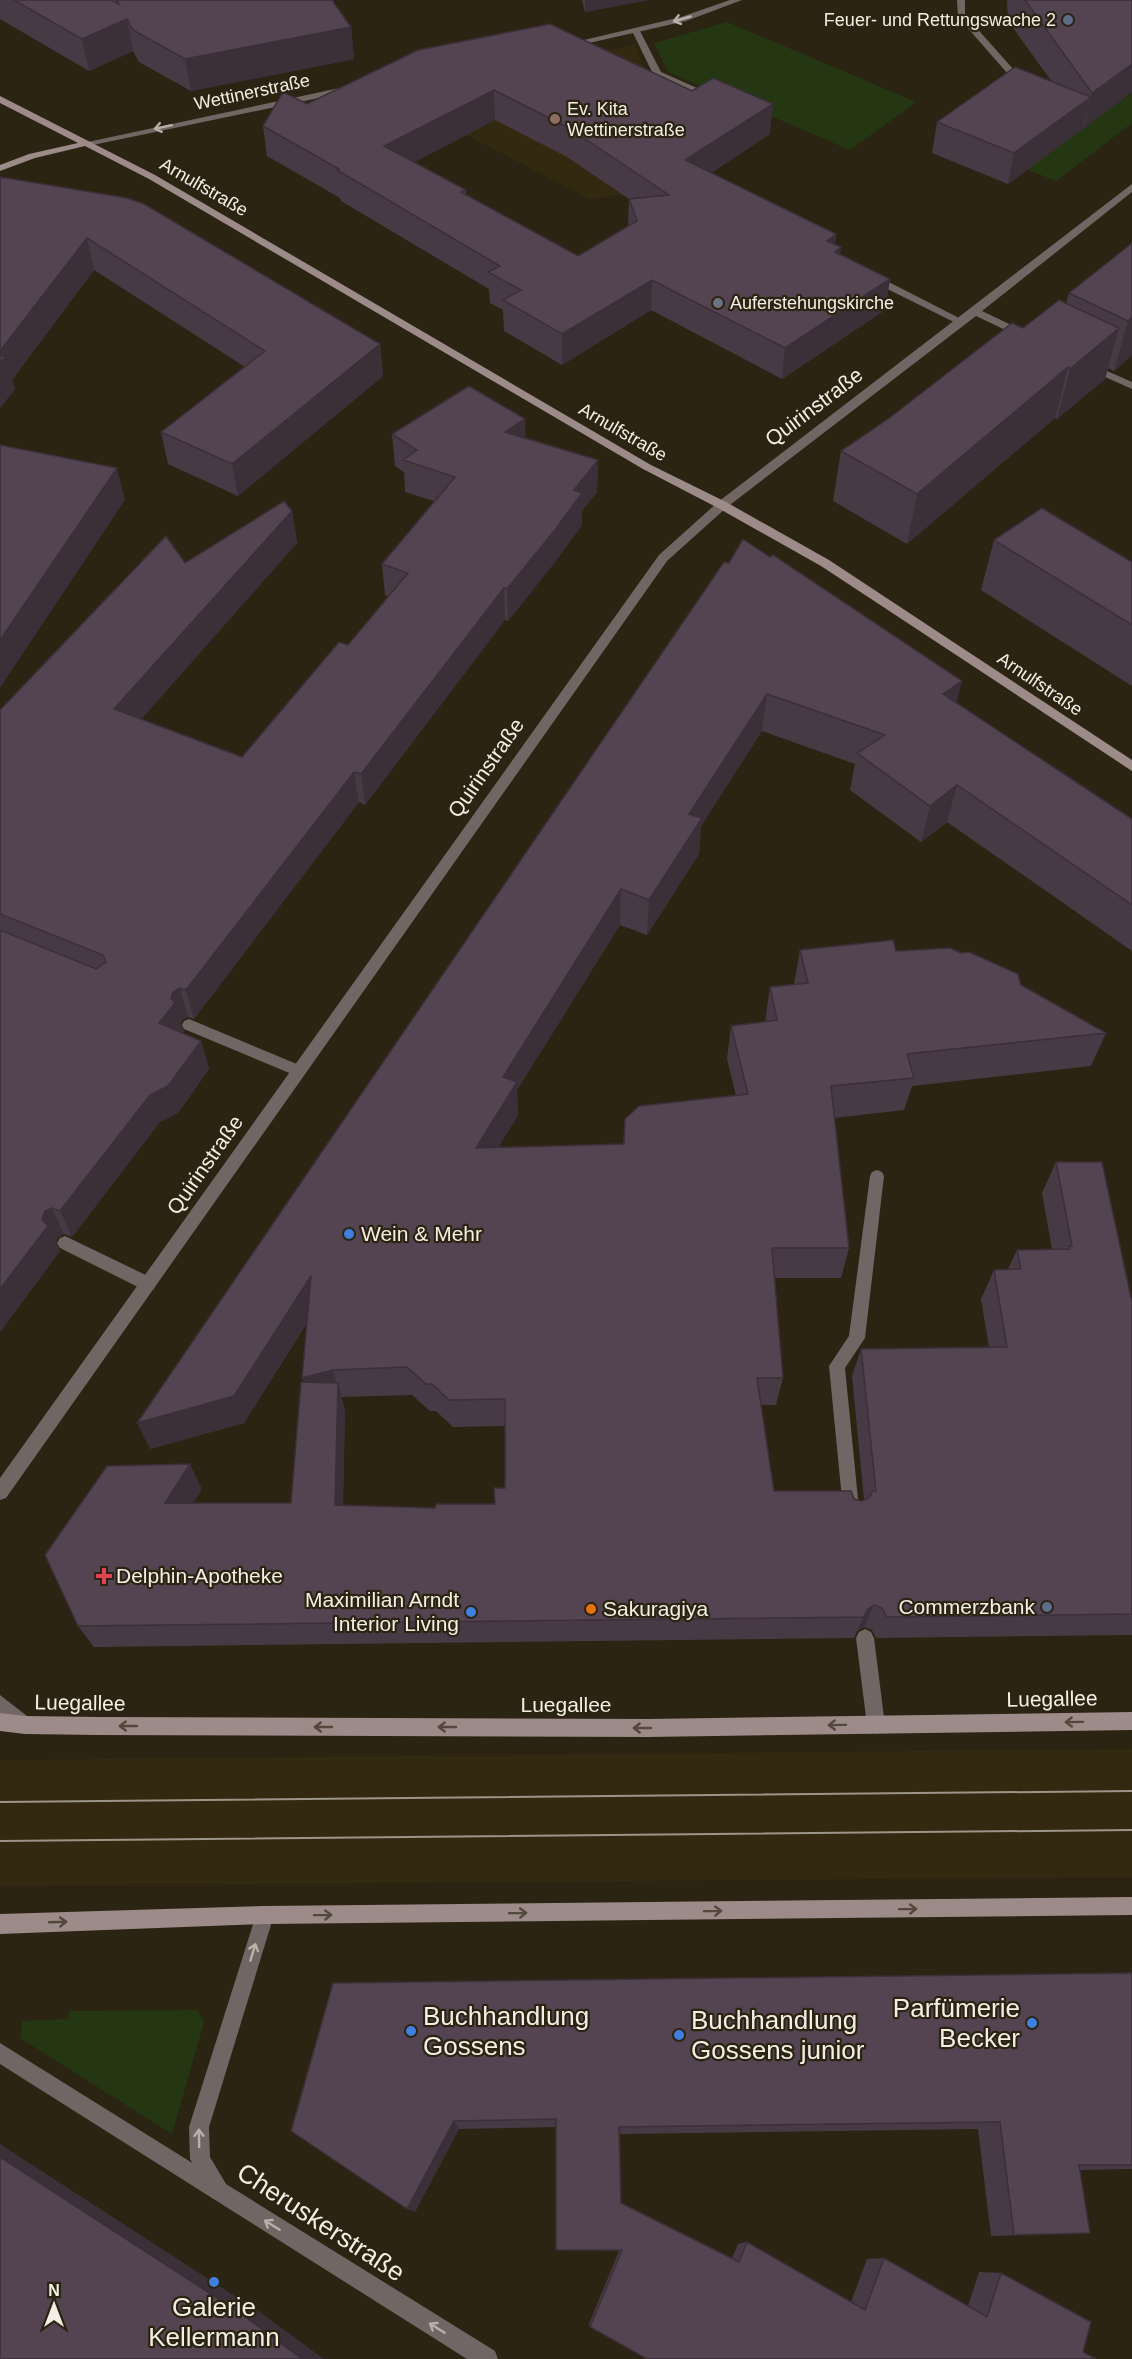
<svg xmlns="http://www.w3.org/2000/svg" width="1132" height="2359" font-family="Arial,sans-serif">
	<rect width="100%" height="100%" fill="#2b2413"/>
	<!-- built -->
	<path fill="#332911" d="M 635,45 L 647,75 L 628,195 L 590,199 L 389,95 Z
		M 1132,1749 L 1132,1877 L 0,1886 L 0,1760 Z"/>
	<!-- green -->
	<path fill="#243712" d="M 727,22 L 916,102 L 850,150 L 668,72 L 654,43 Z
		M 1132,93 L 1132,123 L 1056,181 L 1023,168 Z
		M 197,2010 L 204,2022 L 172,2134 L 20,2038 L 22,2021 L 68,2019 L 69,2011 Z"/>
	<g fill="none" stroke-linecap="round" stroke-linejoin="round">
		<!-- lane -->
		<path fill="#716664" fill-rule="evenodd" d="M 957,0 L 965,0 L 965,15 L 1014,70 L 1014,74 L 1008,74 L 958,17 Z
			M 633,29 L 640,31 L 661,72 L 715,96 L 715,100 L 709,100 L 654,76 L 632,31 Z
			M 867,275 L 875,275 L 967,322 L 958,324 L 867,279 Z
			M 189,1019 L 304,1067 L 306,1071 L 304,1075 L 294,1075 L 184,1029 L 182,1025 L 184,1021 Z
			M 877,1170 L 882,1172 L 884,1176 L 865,1338 L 845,1368 L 859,1509 L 857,1515 L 851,1517 L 845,1515 L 843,1509 L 829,1366 L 849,1336 L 870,1176 L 872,1172 Z
			M 65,1236 L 154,1279 L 156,1284 L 154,1289 L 148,1291 L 142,1289 L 60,1248 L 57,1243 L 60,1238 Z
			M 865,1629 L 871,1632 L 874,1638 L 885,1725 L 882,1731 L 876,1734 L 870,1731 L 867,1725 L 856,1638 L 859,1632 Z
			M 0,2043 L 226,2184 L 229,2191 L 226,2198 L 219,2201 L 212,2198 L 0,2064 Z"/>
		<!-- street -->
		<path fill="#716664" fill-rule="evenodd" d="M 730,0 L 742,0 L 686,21 L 567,48 L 563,45 L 681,17 Z
			M 349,86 L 354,89 L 352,91 L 88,146 L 83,143 Z
			M 1132,184 L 1132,192 L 982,311 L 1028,333 L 1028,337 L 1020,337 L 976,316 L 726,508 L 667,561 L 6,1498 L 0,1500 L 0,1478 L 659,555 L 718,502 Z
			M 1089,363 L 1132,382 L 1132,389 L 1085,368 L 1085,364 Z
			M 0,1695 L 31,1719 L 34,1725 L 31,1731 L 25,1734 L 0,1716 Z
			M 265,1906 L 272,1908 L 274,1915 L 209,2127 L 210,2157 L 226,2184 L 495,2351 L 498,2359 L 467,2359 L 212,2198 L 190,2159 L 189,2127 L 256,1915 L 258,1908 Z"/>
		<!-- secondary -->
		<path fill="#9c8b88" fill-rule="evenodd" d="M 0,96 L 155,175 L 651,465 L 726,502 L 829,560 L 1132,760 L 1132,771 L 821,566 L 718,508 L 643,469 L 149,179 L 85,146 L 35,158 L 0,171 L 0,165 L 29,154 L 78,143 L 0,103 Z
			M 1132,1712 L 1132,1730 L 648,1737 L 98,1735 L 25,1734 L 0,1731 L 0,1713 L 25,1716 L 98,1717 L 648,1719 Z
			M 1132,1897 L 1132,1915 L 265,1924 L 0,1934 L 0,1914 L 265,1906 Z"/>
		<!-- tram -->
		<path stroke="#9c9689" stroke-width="2" d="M 0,1802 L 1132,1791
			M 0,1841 L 1132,1830"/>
	</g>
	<!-- wall -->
	<path fill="#483a45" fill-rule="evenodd" d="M 0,0 L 332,0 L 351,27 L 354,59 L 191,91 L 139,62 L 133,51 L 89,71 L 0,19 Z
		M 582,0 L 648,0 L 585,12 Z
		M 1007,0 L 1132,0 L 1132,92 L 1008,184 L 932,153 L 937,122 L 1052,82 L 1008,21 Z
		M 418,50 L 770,134 L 711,173 L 836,234 L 835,244 L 840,254 L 890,279 L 885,310 L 782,379 L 651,310 L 562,365 L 504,331 L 503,310 L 490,303 L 489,289 L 341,201 L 340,198 L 267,156 L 263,126 ZM 495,120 L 567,157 L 629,199 L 628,226 L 578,256 L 466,195 L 466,190 L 414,162 Z
		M 0,177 L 380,344 L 383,376 L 238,496 L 168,464 L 161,432 L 245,367 L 94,270 L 12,380 L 15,389 L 0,408 Z
		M 1132,243 L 1132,355 L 1114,371 L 1108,368 L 1105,379 L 1057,419 L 1055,418 L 907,544 L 833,501 L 841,451 L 1066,304 L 1069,293 Z
		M 392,434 L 526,438 L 598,460 L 597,492 L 582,511 L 582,525 L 555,562 L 508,621 L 505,620 L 365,805 L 359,802 L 194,1019 L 188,1017 L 182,1020 L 181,1023 L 184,1031 L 183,1033 L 201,1041 L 209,1069 L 178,1113 L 160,1122 L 72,1237 L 64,1234 L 58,1237 L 56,1242 L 60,1251 L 0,1332 L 0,710 L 185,563 L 292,511 L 297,543 L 141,719 L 242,757 L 348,645 L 388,596 L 385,595 L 382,564 L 434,501 L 405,492 L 404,472 L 395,466 Z
		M 994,540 L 1132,562 L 1132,686 L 981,590 Z
		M 724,562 L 957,703 L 1132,819 L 1132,951 L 947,822 L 921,842 L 850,790 L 855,764 L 762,731 L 701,826 L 699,854 L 647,935 L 620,925 L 517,1090 L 518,1115 L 498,1147 L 623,1144 L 625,1119 L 736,1096 L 727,1059 L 731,1026 L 765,1022 L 770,987 L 794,984 L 800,950 L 896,951 L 1021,985 L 1106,1033 L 1091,1066 L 912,1086 L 904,1110 L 834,1118 L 849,1248 L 841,1278 L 775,1278 L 783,1378 L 776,1405 L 761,1405 L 774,1491 L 854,1499 L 862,1501 L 864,1500 L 852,1376 L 861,1349 L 989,1347 L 981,1299 L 994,1270 L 1008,1269 L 1017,1250 L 1052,1249 L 1042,1193 L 1056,1162 L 1132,1302 L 1132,1635 L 876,1638 L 872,1630 L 864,1627 L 857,1631 L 854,1638 L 94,1647 L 78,1626 L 202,1489 L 193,1503 L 291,1503 L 303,1382 L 307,1323 L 244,1423 L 150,1449 ZM 412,1395 L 430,1411 L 436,1411 L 453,1427 L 505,1426 L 505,1488 L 495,1504 L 435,1508 L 343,1505 L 345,1410 L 341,1397 Z
		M 1132,1973 L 1132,2169 L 1080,2170 L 1090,2233 L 991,2236 L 978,2129 L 620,2134 L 621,2203 L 732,2258 L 738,2244 L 747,2242 L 851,2302 L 867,2259 L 884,2258 L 968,2306 L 979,2272 L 1001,2273 L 1091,2322 L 590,2327 L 589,2324 L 619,2251 L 556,2250 L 556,2127 L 459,2129 L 415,2212 L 291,2131 Z"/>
	<!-- shaded-wall -->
	<path fill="#3b2f38" d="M 585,0 L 648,0 L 585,12 Z
		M 127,19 L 133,51 L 89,71 L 82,39 Z
		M 351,27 L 354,59 L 191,91 L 185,59 Z
		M 1132,64 L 1132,92 L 1084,128 L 1092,93 Z
		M 494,90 L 495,120 L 387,177 L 384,146 Z
		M 1091,97 L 1083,128 L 1008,184 L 1014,153 Z
		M 773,104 L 770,134 L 684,191 L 685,160 Z
		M 836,234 L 832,265 L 827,241 Z
		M 87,238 L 94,270 L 12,380 L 15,389 L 0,408 L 0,351 Z
		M 841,247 L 837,278 L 835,252 Z
		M 890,279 L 885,310 L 782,379 L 785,348 Z
		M 652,280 L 651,310 L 562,365 L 562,334 Z
		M 1132,317 L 1132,355 L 1114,371 L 1128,321 Z
		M 1119,328 L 1105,379 L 1057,419 L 1070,369 Z
		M 380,344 L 383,376 L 238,496 L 232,464 Z
		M 1068,367 L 1055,418 L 907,544 L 917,494 Z
		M 525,419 L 526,451 L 505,432 Z
		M 598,460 L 597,492 L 582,511 L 582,525 L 555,562 L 508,621 L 507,589 L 574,490 Z
		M 117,468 L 125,500 L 0,688 L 0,640 Z
		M 292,511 L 297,543 L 123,740 L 114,709 Z
		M 504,588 L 505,620 L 365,805 L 361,774 Z
		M 962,681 L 953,718 L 943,694 Z
		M 767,694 L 762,731 L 701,826 L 699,854 L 647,935 L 649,900 L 689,814 Z
		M 354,772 L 359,802 L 194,1019 L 186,990 Z
		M 957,785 L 947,822 L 921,842 L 930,806 Z
		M 621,889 L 620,925 L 517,1090 L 518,1115 L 479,1180 L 476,1148 L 503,1077 Z
		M 180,988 L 188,1017 L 182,1020 L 181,1023 L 184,1031 L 169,1051 L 159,1023 L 173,992 Z
		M 201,1041 L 209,1069 L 178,1113 L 160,1122 L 72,1237 L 60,1211 L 150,1095 Z
		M 52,1208 L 64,1234 L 58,1237 L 56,1242 L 60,1251 L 0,1332 L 0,1289 L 42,1219 L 45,1211 Z
		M 311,1276 L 318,1305 L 244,1423 L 150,1449 L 137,1423 Z
		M 333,1370 L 338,1390 L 338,1383 L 345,1410 L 342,1529 L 335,1505 L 310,1405 L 302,1378 Z
		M 190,1464 L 202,1489 L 178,1527 L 165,1503 Z
		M 874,1605 L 864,1627 L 857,1631 L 867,1610 Z
		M 454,2121 L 459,2129 L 415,2212 L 407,2209 Z
		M 0,2144 L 261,2313 L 324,2359 L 302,2359 L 0,2157 Z"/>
	<!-- building -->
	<path fill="#544350" stroke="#3b2f38" stroke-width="1.5" fill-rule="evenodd" d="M 14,0 L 111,0 L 119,4 L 117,0 L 332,0 L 351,27 L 185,59 L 133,30 L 127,19 L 82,39 Z
		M 1025,0 L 1132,0 L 1132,64 L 1092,93 Z
		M 550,24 L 692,91 L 713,78 L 773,104 L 685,160 L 836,234 L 827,241 L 841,247 L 835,252 L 890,279 L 785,348 L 652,280 L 562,334 L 503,300 L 521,290 L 488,272 L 500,266 L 337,170 L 339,169 L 263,126 L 283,92 L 307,104 L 418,50 ZM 494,90 L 567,127 L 669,195 L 629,199 L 637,221 L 578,256 L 461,192 L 466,190 L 384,146 Z
		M 1015,67 L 1091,97 L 1014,153 L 937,122 Z
		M 0,177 L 127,198 L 144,204 L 380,344 L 232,464 L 161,432 L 265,351 L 87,238 L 0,351 Z
		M 1132,243 L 1132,317 L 1128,321 L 1069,293 Z
		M 1059,300 L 1119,328 L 1070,369 L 1068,367 L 917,494 L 841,451 L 888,419 L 1012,323 L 1023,328 Z
		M 0,356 L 5,357 L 0,363 Z
		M 469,386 L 525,419 L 505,432 L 598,460 L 574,490 L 582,493 L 555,530 L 507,589 L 504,588 L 361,774 L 354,772 L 186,990 L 180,988 L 173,992 L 171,998 L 175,1003 L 159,1023 L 201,1041 L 168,1086 L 150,1095 L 60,1211 L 52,1208 L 45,1211 L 42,1219 L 48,1226 L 0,1289 L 0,930 L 96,969 L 106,962 L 103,955 L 0,914 L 0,710 L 166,536 L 185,563 L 284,501 L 292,511 L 114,709 L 242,757 L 339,642 L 348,645 L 408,573 L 382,564 L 455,477 L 403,460 L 417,450 L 392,434 Z
		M 0,445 L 117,468 L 0,640 Z
		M 1042,508 L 1132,562 L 1132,625 L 994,540 Z
		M 743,539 L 770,557 L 773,555 L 962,681 L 943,694 L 1132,819 L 1132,905 L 957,785 L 930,806 L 857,753 L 885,735 L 767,694 L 689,814 L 702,818 L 649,900 L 621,889 L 503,1077 L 517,1082 L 476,1148 L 624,1144 L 625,1119 L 639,1106 L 748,1094 L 731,1026 L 777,1020 L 770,987 L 808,983 L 800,950 L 893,940 L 896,951 L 950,948 L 961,953 L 969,952 L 1018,974 L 1021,985 L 1106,1033 L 907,1054 L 914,1078 L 831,1086 L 849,1248 L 772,1248 L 783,1378 L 757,1378 L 774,1491 L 851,1491 L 854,1499 L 862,1501 L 870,1497 L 872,1491 L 876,1491 L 861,1349 L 1007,1347 L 994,1270 L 1021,1269 L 1017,1250 L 1070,1249 L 1069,1246 L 1072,1246 L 1056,1162 L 1102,1162 L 1132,1302 L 1132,1614 L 887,1617 L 882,1608 L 874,1605 L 867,1610 L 864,1617 L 78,1626 L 45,1555 L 107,1466 L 190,1464 L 165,1503 L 291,1503 L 301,1382 L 338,1383 L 335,1505 L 435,1508 L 436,1504 L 495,1504 L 494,1488 L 505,1488 L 505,1399 L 449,1400 L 432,1384 L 426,1384 L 407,1367 L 333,1370 L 302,1378 L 311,1276 L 234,1396 L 137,1423 L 724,562 L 729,563 Z
		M 1132,1973 L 1132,2165 L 1079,2165 L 1090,2233 L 1014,2235 L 1000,2122 L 619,2127 L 621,2203 L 739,2262 L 747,2242 L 865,2310 L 884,2258 L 987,2317 L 1001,2273 L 1091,2322 L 1083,2352 L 1096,2359 L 647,2359 L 590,2327 L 622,2250 L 556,2250 L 556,2119 L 454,2121 L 407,2209 L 291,2131 L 333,1983 Z
		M 0,2157 L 243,2315 L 302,2359 L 0,2359 Z"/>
	<!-- one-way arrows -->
	<defs><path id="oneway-shaft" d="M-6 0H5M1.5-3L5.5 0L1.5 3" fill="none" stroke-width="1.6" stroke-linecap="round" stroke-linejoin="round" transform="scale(1.5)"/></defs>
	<g stroke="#b8b1aa">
		<use href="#oneway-shaft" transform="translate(682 19) rotate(164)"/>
		<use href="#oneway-shaft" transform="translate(163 127) rotate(168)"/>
		<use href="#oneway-shaft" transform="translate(253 1952) rotate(-73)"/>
		<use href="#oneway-shaft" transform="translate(199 2138) rotate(-91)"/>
		<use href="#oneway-shaft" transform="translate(272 2225) rotate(-148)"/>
		<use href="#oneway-shaft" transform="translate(437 2328) rotate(-148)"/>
	</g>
	<g stroke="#53483c">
		<use href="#oneway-shaft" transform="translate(1074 1722) rotate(179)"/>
		<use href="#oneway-shaft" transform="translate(837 1725) rotate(179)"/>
		<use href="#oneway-shaft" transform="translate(128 1726) rotate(-180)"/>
		<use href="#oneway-shaft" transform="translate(323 1727) rotate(-180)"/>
		<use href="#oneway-shaft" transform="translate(447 1727) rotate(-180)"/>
		<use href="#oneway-shaft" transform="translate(642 1728) rotate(-180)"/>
		<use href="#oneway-shaft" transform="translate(908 1909) rotate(-1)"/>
		<use href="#oneway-shaft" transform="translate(713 1911) rotate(-1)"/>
		<use href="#oneway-shaft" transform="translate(518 1913) rotate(-1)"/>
		<use href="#oneway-shaft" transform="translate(323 1915) rotate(-1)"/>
		<use href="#oneway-shaft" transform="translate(58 1922) rotate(-2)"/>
	</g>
	<!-- markers -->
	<g fill="#5c6f8a" stroke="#2b2413" stroke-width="2">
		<circle cx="1068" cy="20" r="6"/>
		<circle cx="1047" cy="1607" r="6"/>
	</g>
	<circle fill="#8d6e63" stroke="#2b2413" stroke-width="2" cx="555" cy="119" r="6"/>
	<circle fill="#6b7280" stroke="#2b2413" stroke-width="2" cx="718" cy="303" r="6"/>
	<g fill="#3f7fe0" stroke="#2b2413" stroke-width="2">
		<circle cx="349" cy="1234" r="6"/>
		<circle cx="471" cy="1612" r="6"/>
		<circle cx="1032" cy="2023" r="6"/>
		<circle cx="411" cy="2031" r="6"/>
		<circle cx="679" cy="2035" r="6"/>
		<circle cx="214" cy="2282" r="6"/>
	</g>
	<path fill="#e0444e" stroke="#2b2413" stroke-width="2" d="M101 1567h6v6h6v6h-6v6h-6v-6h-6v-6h6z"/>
	<circle fill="#e8710a" stroke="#2b2413" stroke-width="2" cx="591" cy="1609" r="6"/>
	<g text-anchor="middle" stroke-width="4.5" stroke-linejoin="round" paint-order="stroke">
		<!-- far-poi labels -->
		<g font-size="18" fill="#f3efe4" stroke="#2b2413" text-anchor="start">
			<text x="1056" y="26" text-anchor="end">Feuer- und Rettungswache 2</text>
			<text x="567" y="115">Ev. Kita<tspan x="567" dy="21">Wettinerstraße</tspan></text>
			<text x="730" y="309">Auferstehungskirche</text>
		</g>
		<!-- far-street labels -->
		<g font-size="18" fill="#f3efe4" stroke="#2b2413">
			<text transform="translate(252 92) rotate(-12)" y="6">Wettinerstraße</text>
			<text transform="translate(204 187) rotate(30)" y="6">Arnulfstraße</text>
			<text transform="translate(623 432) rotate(30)" y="6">Arnulfstraße</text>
			<text transform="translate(1040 684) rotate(34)" y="6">Arnulfstraße</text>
		</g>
		<!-- street labels -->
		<g font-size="21" fill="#f3efe4" stroke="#2b2413">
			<text transform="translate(814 407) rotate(-37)" y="7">Quirinstraße</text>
			<text transform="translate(486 768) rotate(-55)" y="7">Quirinstraße</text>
			<text transform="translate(205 1165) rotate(-55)" y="7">Quirinstraße</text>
			<text transform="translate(1052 1699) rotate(-1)" y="7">Luegallee</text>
			<text transform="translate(80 1703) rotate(1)" y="7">Luegallee</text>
			<text x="566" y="1712">Luegallee</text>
		</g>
		<!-- poi labels -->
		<g font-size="21" fill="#f3efe4" stroke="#2b2413" text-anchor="start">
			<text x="361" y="1241">Wein &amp; Mehr</text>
			<text x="116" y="1583">Delphin-Apotheke</text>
			<text x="459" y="1607" text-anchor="end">Maximilian Arndt<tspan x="459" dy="24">Interior Living</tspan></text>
			<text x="1035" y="1614" text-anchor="end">Commerzbank</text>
			<text x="603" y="1616">Sakuragiya</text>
		</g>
		<!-- near-poi labels -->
		<g font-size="26" fill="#f3efe4" stroke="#2b2413" text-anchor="start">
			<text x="1020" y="2017" text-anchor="end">Parfümerie<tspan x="1020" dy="30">Becker</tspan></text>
			<text x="423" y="2025">Buchhandlung<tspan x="423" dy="30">Gossens</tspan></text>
			<text x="691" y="2029">Buchhandlung<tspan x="691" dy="30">Gossens junior</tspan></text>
			<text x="214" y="2316" text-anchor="middle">Galerie<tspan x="214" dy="30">Kellermann</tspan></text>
		</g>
		<!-- near-street labels -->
		<g font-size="26" fill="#f3efe4" stroke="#2b2413">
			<text transform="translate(321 2222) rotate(33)" y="9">Cheruskerstraße</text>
		</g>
	</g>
	<!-- north arrow -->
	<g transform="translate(54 2305)" stroke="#2b2413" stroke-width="4.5" paint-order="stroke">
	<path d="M0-4.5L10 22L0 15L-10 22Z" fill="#f3efe4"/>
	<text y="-9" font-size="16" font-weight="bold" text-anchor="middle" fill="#f3efe4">N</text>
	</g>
</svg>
